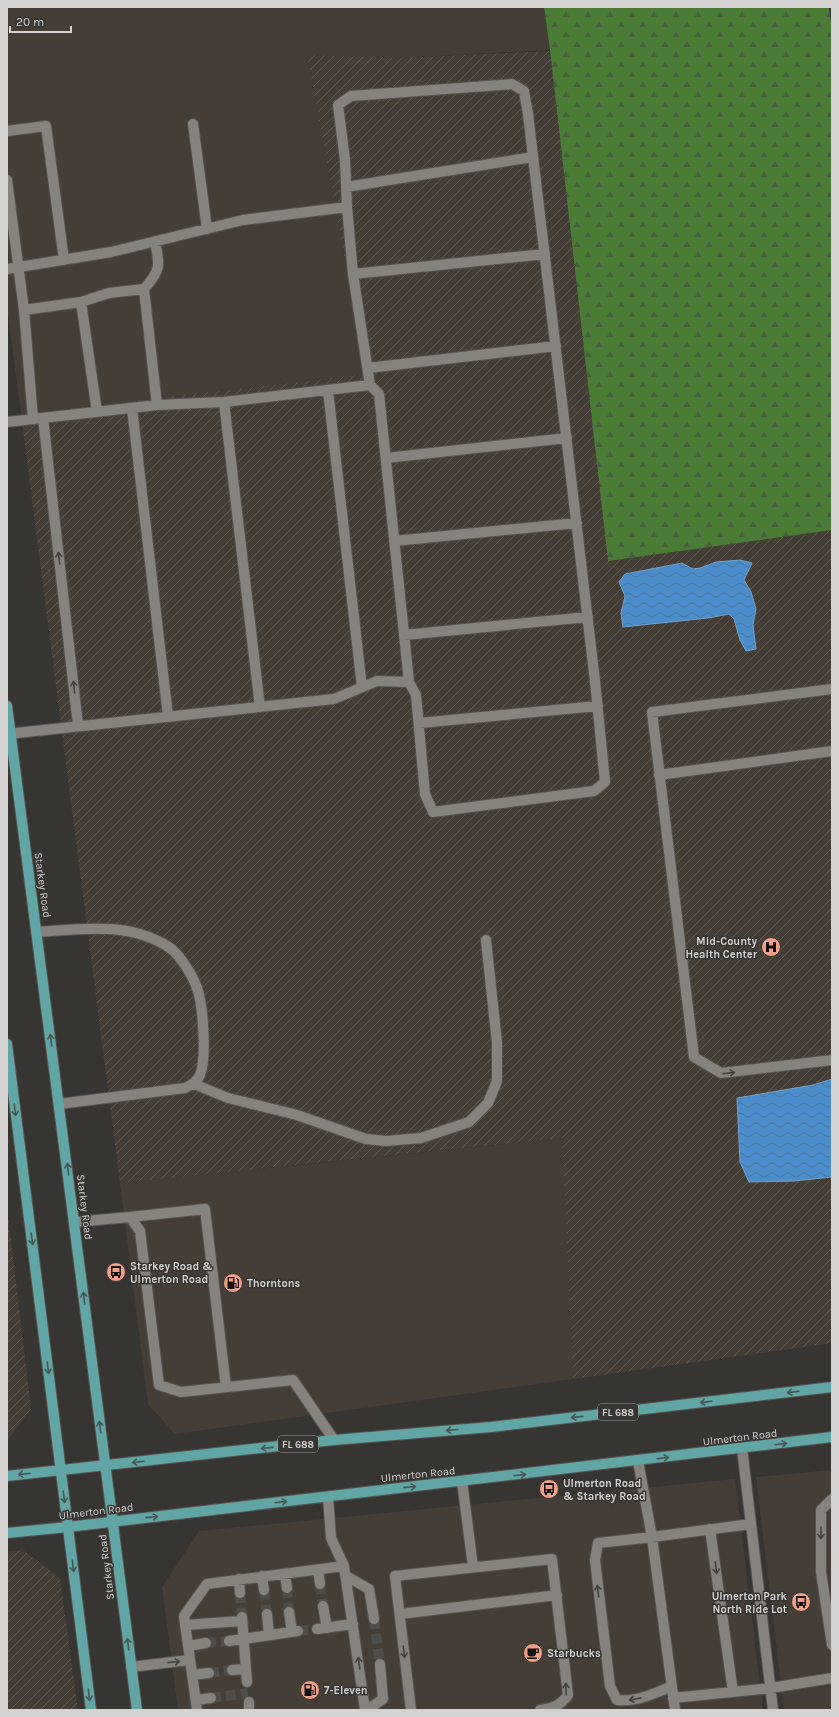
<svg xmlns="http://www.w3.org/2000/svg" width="839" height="1717" font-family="Karla,sans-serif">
	<defs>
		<pattern id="industrial-furrows" width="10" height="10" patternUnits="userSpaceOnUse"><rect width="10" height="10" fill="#453e36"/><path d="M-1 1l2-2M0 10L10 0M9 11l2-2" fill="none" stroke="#5f5952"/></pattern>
		<pattern id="forest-firs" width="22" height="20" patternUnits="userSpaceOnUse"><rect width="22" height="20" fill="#4b7c36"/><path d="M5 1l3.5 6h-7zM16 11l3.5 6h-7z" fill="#46613a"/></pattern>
		<pattern id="water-waves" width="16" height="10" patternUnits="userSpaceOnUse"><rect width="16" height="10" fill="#4b8dca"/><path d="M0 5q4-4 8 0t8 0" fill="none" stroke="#4876a0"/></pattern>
	</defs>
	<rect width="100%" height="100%" fill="#373532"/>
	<!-- built -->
	<path fill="#453e36" d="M 7,7 L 544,7 L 550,50 L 399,58 L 307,55 L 366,374 L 21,414 L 7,307 Z
		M 563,1138 L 573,1379 L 175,1434 L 148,1404 L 120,1183 Z
		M 832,1470 L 832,1710 L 784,1710 L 756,1477 Z
		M 735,1479 L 763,1710 L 178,1710 L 162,1587 L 199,1531 Z"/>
	<!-- industrial -->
	<path fill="url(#industrial-furrows)" fill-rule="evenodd" d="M 550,51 L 608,561 L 832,530 L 832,1079 L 813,1085 L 737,1098 L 740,1162 L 794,1181 L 832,1177 L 832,1343 L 573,1379 L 562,1138 L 120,1183 L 21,414 L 366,374 L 307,55 L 399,58 ZM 716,562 L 751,563 L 744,580 L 751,592 L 756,609 L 753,625 L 756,649 L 740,640 L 734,619 L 729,614 L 708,618 L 621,613 L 625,596 L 651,570 L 682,563 L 692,569 L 700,568 Z
		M 7,1207 L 31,1409 L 7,1441 Z
		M 23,1550 L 60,1578 L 78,1710 L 7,1710 L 7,1552 Z"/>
	<!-- forest -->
	<path fill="url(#forest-firs)" d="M 544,7 L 829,7 L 832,31 L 832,530 L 608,561 L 550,50 Z"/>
	<!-- water -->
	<path fill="url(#water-waves)" stroke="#74a2cc" d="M 740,560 L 752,563 L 744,580 L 751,592 L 756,609 L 753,625 L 756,649 L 746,651 L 740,640 L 734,619 L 729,614 L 708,618 L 623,627 L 621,613 L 625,596 L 619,582 L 625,574 L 682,563 L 693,569 L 700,568 L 716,562 Z
		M 832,1079 L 832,1177 L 794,1181 L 749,1182 L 740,1162 L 737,1098 L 813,1085 Z"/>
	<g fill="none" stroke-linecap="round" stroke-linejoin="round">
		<!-- minor-tunnel -->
		<path stroke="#4f4d4a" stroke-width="10" stroke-dasharray="10 5" stroke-linecap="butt" d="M 320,1584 L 323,1606
			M 287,1588 L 289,1612
			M 264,1590 L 267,1614
			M 240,1593 L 242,1617
			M 374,1619 L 380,1664
			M 298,1631 L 317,1629
			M 206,1643 L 229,1641
			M 209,1673 L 232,1670
			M 211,1698 L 248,1693"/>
		<defs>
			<path id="minor" d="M 193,124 L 207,229
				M 7,131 L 46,126 L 64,260
				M 7,180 L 24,310 L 33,419
				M 346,187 L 533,157
				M 7,269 L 111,252 L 243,220 L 347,207
				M 353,274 L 545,254
				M 144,289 L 157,405
				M 81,302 L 97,412
				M 24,310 L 81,302 L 109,293 L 144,289 C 161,270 160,266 155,242
				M 368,368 L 556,346
				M 328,391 L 362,687
				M 224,402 L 260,707
				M 132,408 L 168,716
				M 43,418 L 78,725
				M 7,422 L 157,405 L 224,402 L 370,385 L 379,394 L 409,682
				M 386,458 L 567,438
				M 394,541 L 577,523
				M 404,635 L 588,617
				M 832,689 L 652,712 L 694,1057 L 721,1073 L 832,1060
				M 419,723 L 598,706
				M 7,734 L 334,699 L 377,681 L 409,682 L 416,695 L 425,794 L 433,812 L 594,791 L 605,782 L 595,681 L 528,114 L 524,91 L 512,84 L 351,96 L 338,105 L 345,160 L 347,207 L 353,274 L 370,385
				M 659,775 L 832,751
				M 37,932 C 82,929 130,921 170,948 C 180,955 193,976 197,988 C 203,1004 207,1059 200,1075 C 197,1082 192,1085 185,1088 L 59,1104
				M 194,1084 L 228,1098 L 297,1115 L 366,1139 L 386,1141 L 421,1138 L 469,1122 L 488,1103 L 497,1081 L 497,1043 L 486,940
				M 130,1217 L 205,1209 L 226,1387
				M 75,1222 L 130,1217 L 140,1231 L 159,1385 L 181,1392 L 293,1380 L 334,1440
				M 742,1448 L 773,1710
				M 638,1461 L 652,1537 L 598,1543 L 595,1560 L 610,1686 L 617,1700 C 636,1702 654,1694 672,1686
				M 462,1481 L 473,1567
				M 832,1499 L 821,1510 L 821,1572 L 832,1645
				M 710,1529 L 733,1692
				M 344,1566 L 365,1710
				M 318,1570 L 320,1584
				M 285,1574 L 287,1588
				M 262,1576 L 264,1590
				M 346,1576 L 369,1589 L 374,1619
				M 239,1579 L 240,1593
				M 323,1606 L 327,1628
				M 289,1612 L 292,1632
				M 267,1614 L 269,1635
				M 400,1614 L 557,1595
				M 242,1617 L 247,1682
				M 185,1625 L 242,1621
				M 317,1629 L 353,1624
				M 229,1641 L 298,1631
				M 188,1646 L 206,1643
				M 131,1667 L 189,1660
				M 232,1670 L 246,1669
				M 192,1675 L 209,1673
				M 673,1698 L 771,1688 L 832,1678
				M 196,1700 L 211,1698
				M 249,1702 L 249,1710
				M 197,1710 L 184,1616 L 207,1584 L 344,1566 L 331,1538 L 328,1497
				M 367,1710 L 383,1699 L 380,1664
				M 411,1710 L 395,1576 L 552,1559 L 568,1695 C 560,1706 553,1708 540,1710
				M 675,1710 L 652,1537 L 751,1524"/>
			<path id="major" d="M 7,706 L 137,1710
				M 7,1044 L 91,1710
				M 7,1476 L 334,1440 L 491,1427 L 832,1387
				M 7,1533 L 68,1527 L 832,1437"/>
		</defs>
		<!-- minor casing -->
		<use href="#minor" stroke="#555350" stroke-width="12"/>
		<!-- major casing -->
		<use href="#major" stroke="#555350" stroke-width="12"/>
		<!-- minor -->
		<use href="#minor" stroke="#86837f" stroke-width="10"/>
		<!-- major -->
		<use href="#major" stroke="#62a5a5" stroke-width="10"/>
	</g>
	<!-- one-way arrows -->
	<defs><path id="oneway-shaft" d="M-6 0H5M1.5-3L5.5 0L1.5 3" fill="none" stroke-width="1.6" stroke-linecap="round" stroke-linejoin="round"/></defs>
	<g stroke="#43413e">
		<use href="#oneway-shaft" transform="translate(59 558) rotate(-96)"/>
		<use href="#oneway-shaft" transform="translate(74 687) rotate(-96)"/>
		<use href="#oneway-shaft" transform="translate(729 1073) rotate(-7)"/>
		<use href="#oneway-shaft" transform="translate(821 1533) rotate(90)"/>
		<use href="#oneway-shaft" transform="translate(716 1568) rotate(82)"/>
		<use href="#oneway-shaft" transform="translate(598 1591) rotate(-97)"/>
		<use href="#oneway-shaft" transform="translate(404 1652) rotate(83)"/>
		<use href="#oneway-shaft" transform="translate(174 1662) rotate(-6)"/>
		<use href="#oneway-shaft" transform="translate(359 1663) rotate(-98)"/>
		<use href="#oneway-shaft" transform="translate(566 1689) rotate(-92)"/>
		<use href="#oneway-shaft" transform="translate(635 1699) rotate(169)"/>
	</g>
	<g stroke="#445754">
		<use href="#oneway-shaft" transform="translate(51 1040) rotate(-97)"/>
		<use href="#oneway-shaft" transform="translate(15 1110) rotate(83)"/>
		<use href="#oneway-shaft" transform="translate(68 1169) rotate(-97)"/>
		<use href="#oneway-shaft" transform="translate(32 1239) rotate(83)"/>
		<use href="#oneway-shaft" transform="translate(84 1298) rotate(-97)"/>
		<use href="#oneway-shaft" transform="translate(48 1368) rotate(83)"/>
		<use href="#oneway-shaft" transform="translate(793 1392) rotate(173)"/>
		<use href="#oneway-shaft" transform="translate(706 1402) rotate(173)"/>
		<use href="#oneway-shaft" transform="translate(577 1417) rotate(173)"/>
		<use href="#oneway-shaft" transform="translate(100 1427) rotate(-98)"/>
		<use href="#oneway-shaft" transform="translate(452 1430) rotate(175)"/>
		<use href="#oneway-shaft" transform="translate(781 1444) rotate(-7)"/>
		<use href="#oneway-shaft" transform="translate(267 1448) rotate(174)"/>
		<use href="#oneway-shaft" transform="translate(663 1458) rotate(-7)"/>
		<use href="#oneway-shaft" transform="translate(138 1462) rotate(173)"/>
		<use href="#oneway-shaft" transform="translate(24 1474) rotate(174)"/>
		<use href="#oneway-shaft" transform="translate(520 1475) rotate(-7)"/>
		<use href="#oneway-shaft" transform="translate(410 1487) rotate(-6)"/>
		<use href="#oneway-shaft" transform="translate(64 1497) rotate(82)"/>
		<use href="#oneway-shaft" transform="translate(281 1502) rotate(-7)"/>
		<use href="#oneway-shaft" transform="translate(152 1517) rotate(-6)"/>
		<use href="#oneway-shaft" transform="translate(73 1566) rotate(83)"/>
		<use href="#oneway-shaft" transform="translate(128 1644) rotate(-97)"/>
		<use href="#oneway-shaft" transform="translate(89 1695) rotate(83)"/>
	</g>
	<!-- icons -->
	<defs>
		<symbol id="hospital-disc" viewBox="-11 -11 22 22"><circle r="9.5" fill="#f39f86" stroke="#373532"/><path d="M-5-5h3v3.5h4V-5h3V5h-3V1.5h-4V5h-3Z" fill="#111"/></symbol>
		<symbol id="bus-disc" viewBox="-11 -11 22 22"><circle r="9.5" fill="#f39f86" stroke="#373532"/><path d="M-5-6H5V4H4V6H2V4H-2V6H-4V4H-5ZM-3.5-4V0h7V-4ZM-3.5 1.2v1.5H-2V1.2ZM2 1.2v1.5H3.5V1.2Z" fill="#111"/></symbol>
		<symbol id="fuel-disc" viewBox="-11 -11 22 22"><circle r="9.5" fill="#f39f86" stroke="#373532"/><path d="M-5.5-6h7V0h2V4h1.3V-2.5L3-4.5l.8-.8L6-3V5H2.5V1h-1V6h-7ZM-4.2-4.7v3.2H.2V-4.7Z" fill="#111"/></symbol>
		<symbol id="cafe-disc" viewBox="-11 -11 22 22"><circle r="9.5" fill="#f39f86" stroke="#373532"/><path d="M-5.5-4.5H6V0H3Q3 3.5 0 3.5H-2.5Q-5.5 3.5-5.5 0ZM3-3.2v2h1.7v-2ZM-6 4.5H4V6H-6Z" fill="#111"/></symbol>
	</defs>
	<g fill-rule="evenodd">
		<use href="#hospital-disc" x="760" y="936" width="22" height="22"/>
		<use href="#bus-disc" x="105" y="1261" width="22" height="22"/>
		<use href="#fuel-disc" x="222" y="1272" width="22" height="22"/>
		<use href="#bus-disc" x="538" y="1478" width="22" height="22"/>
		<use href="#bus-disc" x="790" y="1591" width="22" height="22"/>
		<use href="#cafe-disc" x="522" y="1642" width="22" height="22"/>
		<use href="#fuel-disc" x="299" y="1679" width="22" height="22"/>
	</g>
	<g text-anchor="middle" stroke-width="3" stroke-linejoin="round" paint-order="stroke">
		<!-- shield labels -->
		<g fill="#373532" stroke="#a5a4a1" stroke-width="1">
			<rect x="598" y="1404" width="40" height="16" rx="3"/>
			<rect x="278" y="1436" width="40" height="16" rx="3"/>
		</g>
		<g font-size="10" font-weight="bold" fill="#d4d3d1">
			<text x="618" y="1416">FL 688</text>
			<text x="298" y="1448">FL 688</text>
		</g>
		<!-- street labels -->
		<g font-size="11" fill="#d4d3d1" stroke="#373532">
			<text transform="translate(43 885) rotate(82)" y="4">Starkey Road</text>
			<text transform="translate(85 1207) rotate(83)" y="4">Starkey Road</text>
			<text transform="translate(740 1437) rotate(-7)" y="4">Ulmerton Road</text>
			<text transform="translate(418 1474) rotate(-6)" y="4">Ulmerton Road</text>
			<text transform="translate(96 1511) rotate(-7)" y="4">Ulmerton Road</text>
			<text transform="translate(106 1567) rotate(-97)" y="4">Starkey Road</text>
		</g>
		<!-- poi labels -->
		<g font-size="11" font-weight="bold" fill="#d4d3d1" stroke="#373532" text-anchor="start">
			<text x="757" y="945" text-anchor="end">Mid-County<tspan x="757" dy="13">Health Center</tspan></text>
			<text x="130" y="1270">Starkey Road &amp;<tspan x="130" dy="13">Ulmerton Road</tspan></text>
			<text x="247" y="1287">Thorntons</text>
			<text x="563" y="1487">Ulmerton Road<tspan x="563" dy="13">&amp; Starkey Road</tspan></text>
			<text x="787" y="1600" text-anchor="end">Ulmerton Park<tspan x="787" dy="13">North Ride Lot</tspan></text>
			<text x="547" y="1657">Starbucks</text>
			<text x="324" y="1694">7-Eleven</text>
		</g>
	</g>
	<!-- border -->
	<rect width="839" height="1717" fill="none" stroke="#d4d3d1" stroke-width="16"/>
	<!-- scale -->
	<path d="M10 26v6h61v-6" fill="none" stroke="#d4d3d1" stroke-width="2"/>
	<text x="16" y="26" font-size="12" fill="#d4d3d1" stroke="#373532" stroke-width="3" paint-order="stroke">20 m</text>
</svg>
